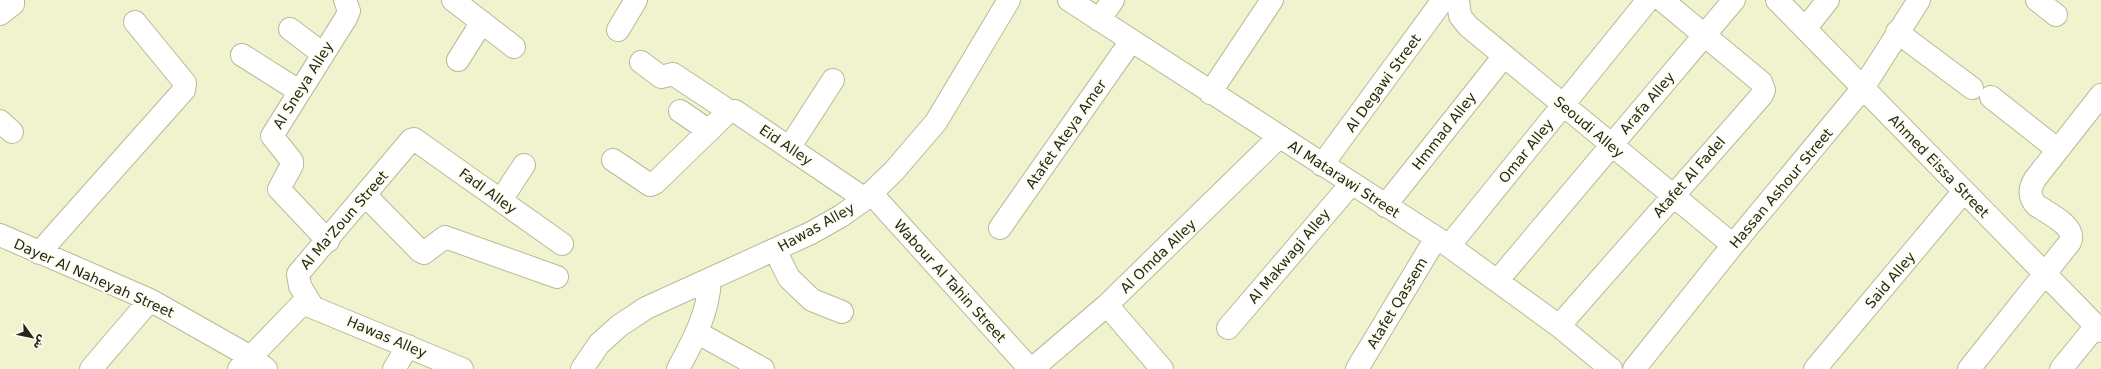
<svg xmlns="http://www.w3.org/2000/svg" width="2101" height="369" font-family="'DejaVu Sans','Noto Sans Arabic',sans-serif">
	<rect width="100%" height="100%" fill="#f0f3ce"/>
	<g fill="none" stroke-linecap="round" stroke-linejoin="round">
		<defs>
			<path id="minor" d="M 453,0 L 514,47
				M 1069,0 L 1449,246 L 1559,326 L 1611,369
				M 1458,0 L 1460,16 L 1468,26 L 1733,245
				M 1777,0 L 2101,331
				M 2037,0 L 2056,15
				M 0,14 L 13,4 L 13,0
				M 1099,20 L 1113,0
				M 290,29 L 323,54
				M 1805,29 L 1828,0
				M 618,30 L 636,0
				M 1897,32 L 1972,88
				M 242,55 L 299,91
				M 458,60 L 482,22
				M 641,62 L 661,77 L 673,74 L 729,111
				M 1210,93 L 1272,0
				M 1991,97 L 2058,150
				M 680,111 L 709,131
				M 0,121 L 12,132
				M 789,148 L 833,80
				M 613,160 L 650,185 L 655,183 L 729,111 L 735,111 L 865,199
				M 1322,165 L 1443,0
				M 871,193 L 1030,369
				M 366,196 L 420,251 L 424,253 L 445,237 L 557,277
				M 501,200 L 524,165
				M 1385,206 L 1504,56
				M 1000,228 L 1131,41
				M 0,235 L 150,300 L 249,356 L 266,369
				M 328,241 L 279,189 L 292,165 L 292,161 L 272,136 L 346,18 L 349,11 L 345,0
				M 1449,246 L 1648,0
				M 775,250 L 789,278 L 812,300 L 842,312
				M 39,253 L 184,90 L 185,83 L 135,22
				M 1498,280 L 1734,0
				M 1107,305 L 1162,369
				M 312,306 L 300,286 L 298,274 L 411,140 L 414,139 L 562,244
				M 1559,326 L 1762,95 L 1764,90 L 1761,82 L 1662,0
				M 1228,328 L 1351,184
				M 698,333 L 763,369
				M 91,369 L 150,300
				M 239,369 L 300,306 L 307,305 L 462,369
				M 394,369 L 408,346
				M 582,369 L 599,344 L 619,326 L 646,308 L 811,233 L 841,216 L 865,199 L 894,171 L 936,122 L 1009,0
				M 678,369 C 694,339 708,314 710,280
				M 1032,369 L 1107,305 L 1279,137
				M 1357,369 L 1436,238
				M 1634,369 L 1733,245 L 1863,88 L 1919,0
				M 1815,369 L 1964,191
				M 1969,369 L 2070,242 C 2077,226 2047,213 2036,205 C 2029,197 2029,189 2035,179 L 2101,95
				M 2061,369 L 2096,326"/>
		</defs>
		<!-- minor casing -->
		<use href="#minor" stroke="#b7ba96" stroke-width="24"/>
		<!-- minor -->
		<use href="#minor" stroke="#fff" stroke-width="22"/>
	</g>
	<g text-anchor="middle" stroke-width="4" stroke-linejoin="round" paint-order="stroke">
		<!-- street labels -->
		<g font-size="14" fill="#262719" stroke="#fdfeef">
			<text transform="translate(1383 83) rotate(-54)" y="5">Al Degawi Street</text>
			<text transform="translate(303 85) rotate(-58)" y="5">Al Sneya Alley</text>
			<text transform="translate(1647 103) rotate(-50)" y="5">Arafa Alley</text>
			<text transform="translate(1589 127) rotate(40)" y="5">Seoudi Alley</text>
			<text transform="translate(1444 131) rotate(-52)" y="5">Hmmad Alley</text>
			<text transform="translate(1066 134) rotate(-55)" y="5">Atafet Ateya Amer</text>
			<text transform="translate(786 145) rotate(34)" y="5">Eid Alley</text>
			<text transform="translate(1526 151) rotate(-51)" y="5">Omar Alley</text>
			<text transform="translate(1939 166) rotate(46)" y="5">Ahmed Eissa Street</text>
			<text transform="translate(1689 177) rotate(-49)" y="5">Atafet Al Fadel</text>
			<text transform="translate(1344 179) rotate(33)" y="5">Al Matarawi Street</text>
			<text transform="translate(1781 188) rotate(-50)" y="5">Hassan Ashour Street</text>
			<text transform="translate(488 191) rotate(36)" y="5">Fadl Alley</text>
			<text transform="translate(344 220) rotate(-49)" y="5">Al Ma'Zoun Street</text>
			<text transform="translate(816 227) rotate(-29)" y="5">Hawas Alley</text>
			<text transform="translate(1158 256) rotate(-44)" y="5">Al Omda Alley</text>
			<text transform="translate(1289 256) rotate(-50)" y="5">Al Makwagi Alley</text>
			<text transform="translate(94 278) rotate(24)" y="5">Dayer Al Naheyah Street</text>
			<text transform="translate(1890 280) rotate(-50)" y="5">Said Alley</text>
			<text transform="translate(950 281) rotate(48)" y="5">Wabour Al Tahin Street</text>
			<text transform="translate(1397 303) rotate(-59)" y="5">Atafet Qassem</text>
			<text transform="translate(387 337) rotate(23)" y="5">Hawas Alley</text>
		</g>
	</g>
	<!-- north arrow -->
	<g transform="translate(32 337) rotate(123)" stroke="#fdfeef" stroke-width="3" paint-order="stroke">
	<path d="M0-3L7 15L0 10L-7 15Z" fill="#262719"/>
	<text y="-6" font-size="11" font-weight="bold" text-anchor="middle" fill="#262719">ش</text>
	</g>
</svg>
